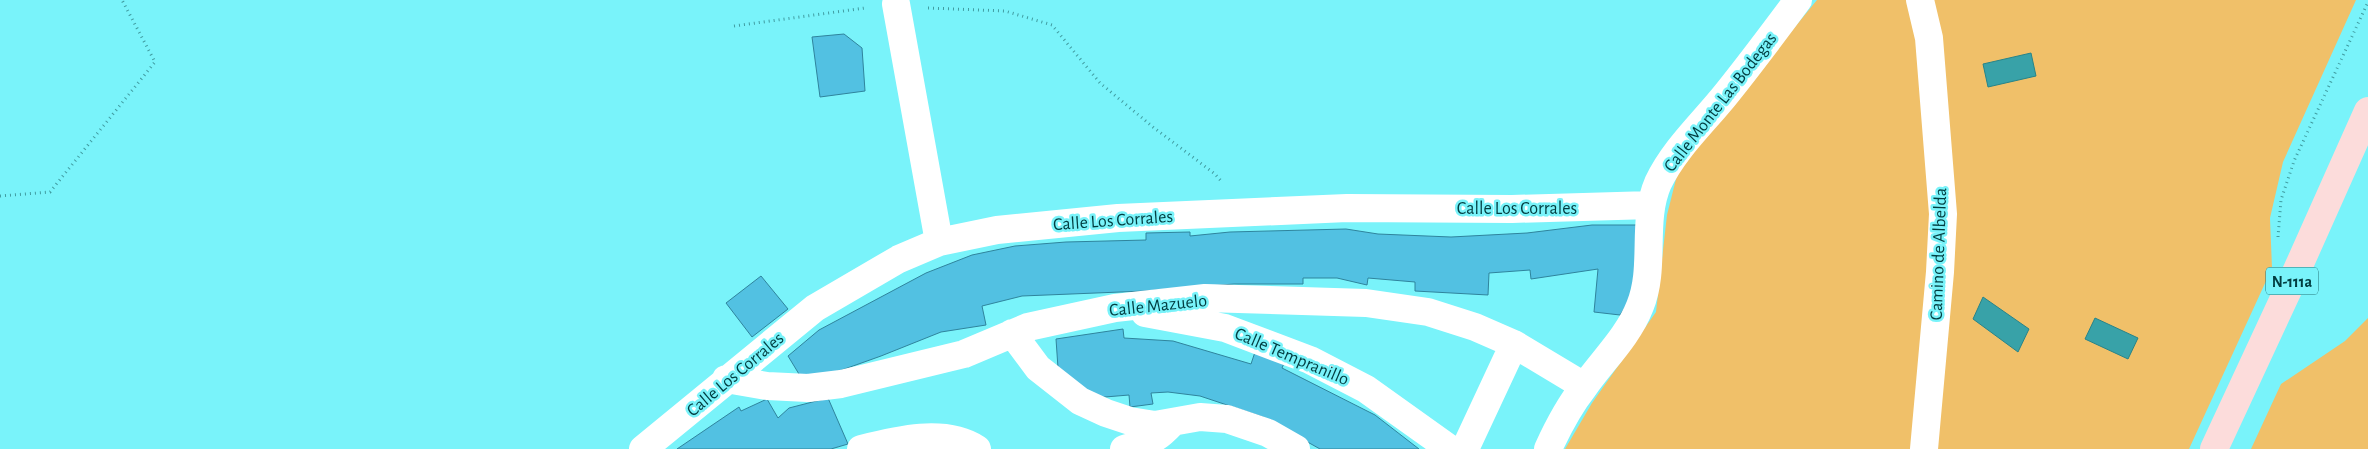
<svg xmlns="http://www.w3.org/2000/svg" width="2368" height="449" font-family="'Alegreya Sans',sans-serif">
	<rect width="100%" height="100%" fill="#79f3fa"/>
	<!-- green -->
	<path fill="#f0c069" d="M 1817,0 L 2356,0 L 2283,162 L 2270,218 L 2272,268 L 2189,449 L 1565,449 L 1592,403 L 1656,312 L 1667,215 L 1677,175 L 1708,133 Z
		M 2368,318 L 2368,449 L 2251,449 L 2281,384 L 2345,341 Z"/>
	<!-- water -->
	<path fill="#38a2a8" stroke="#288489" d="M 2031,53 L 2036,76 L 1988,87 L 1983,64 Z
		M 1983,297 L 2029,329 L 2018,352 L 1973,319 Z
		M 2095,318 L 2138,338 L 2128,359 L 2085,339 Z"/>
	<!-- building -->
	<path fill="#52c1e2" stroke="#2f849d" d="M 844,34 L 862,48 L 865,91 L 820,97 L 812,37 Z
		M 1592,225 L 1638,225 L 1636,271 L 1630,300 L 1620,315 L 1594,312 L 1598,269 L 1531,279 L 1530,270 L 1489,273 L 1488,295 L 1415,291 L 1415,282 L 1368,278 L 1367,285 L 1337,278 L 1303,278 L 1303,284 L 1234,284 L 1145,291 L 1022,296 L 982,306 L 986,325 L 941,332 L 881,356 L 839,371 L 802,379 L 788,356 L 819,330 L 926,273 L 972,255 L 1015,246 L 1066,242 L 1146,240 L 1146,233 L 1190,232 L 1190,236 L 1230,232 L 1346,229 L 1378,234 L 1451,237 L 1527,233 Z
		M 761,276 L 788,309 L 752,337 L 726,303 Z
		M 1123,329 L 1124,338 L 1173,341 L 1251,364 L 1256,349 L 1285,361 L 1282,368 L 1375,415 L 1419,449 L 1320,449 L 1263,417 L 1200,396 L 1168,392 L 1151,393 L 1153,404 L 1130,407 L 1129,395 L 1093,398 L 1058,368 L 1056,339 Z
		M 828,398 L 848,444 L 831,449 L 677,449 L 739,407 L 741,411 L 767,399 L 778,418 L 789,408 Z"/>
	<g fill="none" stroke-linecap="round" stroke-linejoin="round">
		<!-- path -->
		<path stroke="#409ca1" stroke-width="3" stroke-dasharray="1 4" stroke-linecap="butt" d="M 928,8 L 1005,11 L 1052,25 L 1100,83 L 1153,127 L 1215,174 L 1222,182
			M 734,26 L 865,8
			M 0,196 L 50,192 L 155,62 L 122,0
			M 2278,237 L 2281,200 L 2294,161 L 2368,2"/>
		<!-- minor -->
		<path stroke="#fff" stroke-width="28" d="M 1920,0 L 1929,38 L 1943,214 L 1940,272 L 1924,449
			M 896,4 L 939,242
			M 1145,313 L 1225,328 L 1310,360 L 1366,389 L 1450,449
			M 1012,333 L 1038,368 L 1080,401 L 1106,413 L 1130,421 L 1155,425 L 1200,417 L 1227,419 L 1268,433 L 1296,449
			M 726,379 L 767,386 L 808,388 L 841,384 L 964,354 L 1028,327 L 1115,308 L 1205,298 L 1366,303 L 1428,312 L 1475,327 L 1514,344 L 1584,386
			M 643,449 L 815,308 L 899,259 L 939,242 L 997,230 L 1118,218 L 1347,208 L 1512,209 L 1651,205
			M 861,449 C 897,440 945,428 977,449
			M 1124,449 C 1148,441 1153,443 1171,424
			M 1465,449 L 1514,344
			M 1548,449 C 1558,427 1569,406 1584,387 C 1602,361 1628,337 1640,306 C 1656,267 1641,222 1658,183 C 1674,149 1704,122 1727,93 C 1751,63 1775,31 1798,0"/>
		<!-- primary -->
		<path stroke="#fcdcdb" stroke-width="28" d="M 2214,449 L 2293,279 L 2368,111"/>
	</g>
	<g text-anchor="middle" stroke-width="5" stroke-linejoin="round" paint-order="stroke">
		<!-- shield labels -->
		<rect fill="#79f3fa" stroke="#267478" stroke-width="1" x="2266" y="267.5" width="52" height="27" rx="4"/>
		<g font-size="16" font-weight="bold" fill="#023d40">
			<text x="2292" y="287">N-111a</text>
		</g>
		<!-- street labels -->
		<g font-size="18" fill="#023d40" stroke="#79f3fa">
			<text transform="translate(1720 102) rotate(-52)" y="6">Calle Monte Las Bodegas</text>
			<text x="1517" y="214">Calle Los Corrales</text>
			<text transform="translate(1113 220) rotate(-4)" y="6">Calle Los Corrales</text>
			<text transform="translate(1938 254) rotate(-88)" y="6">Camino de Albelda</text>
			<text transform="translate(1158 305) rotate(-6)" y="6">Calle Mazuelo</text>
			<text transform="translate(1292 356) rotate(23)" y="6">Calle Tempranillo</text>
			<text transform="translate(735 374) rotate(-40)" y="6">Calle Los Corrales</text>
		</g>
	</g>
</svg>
